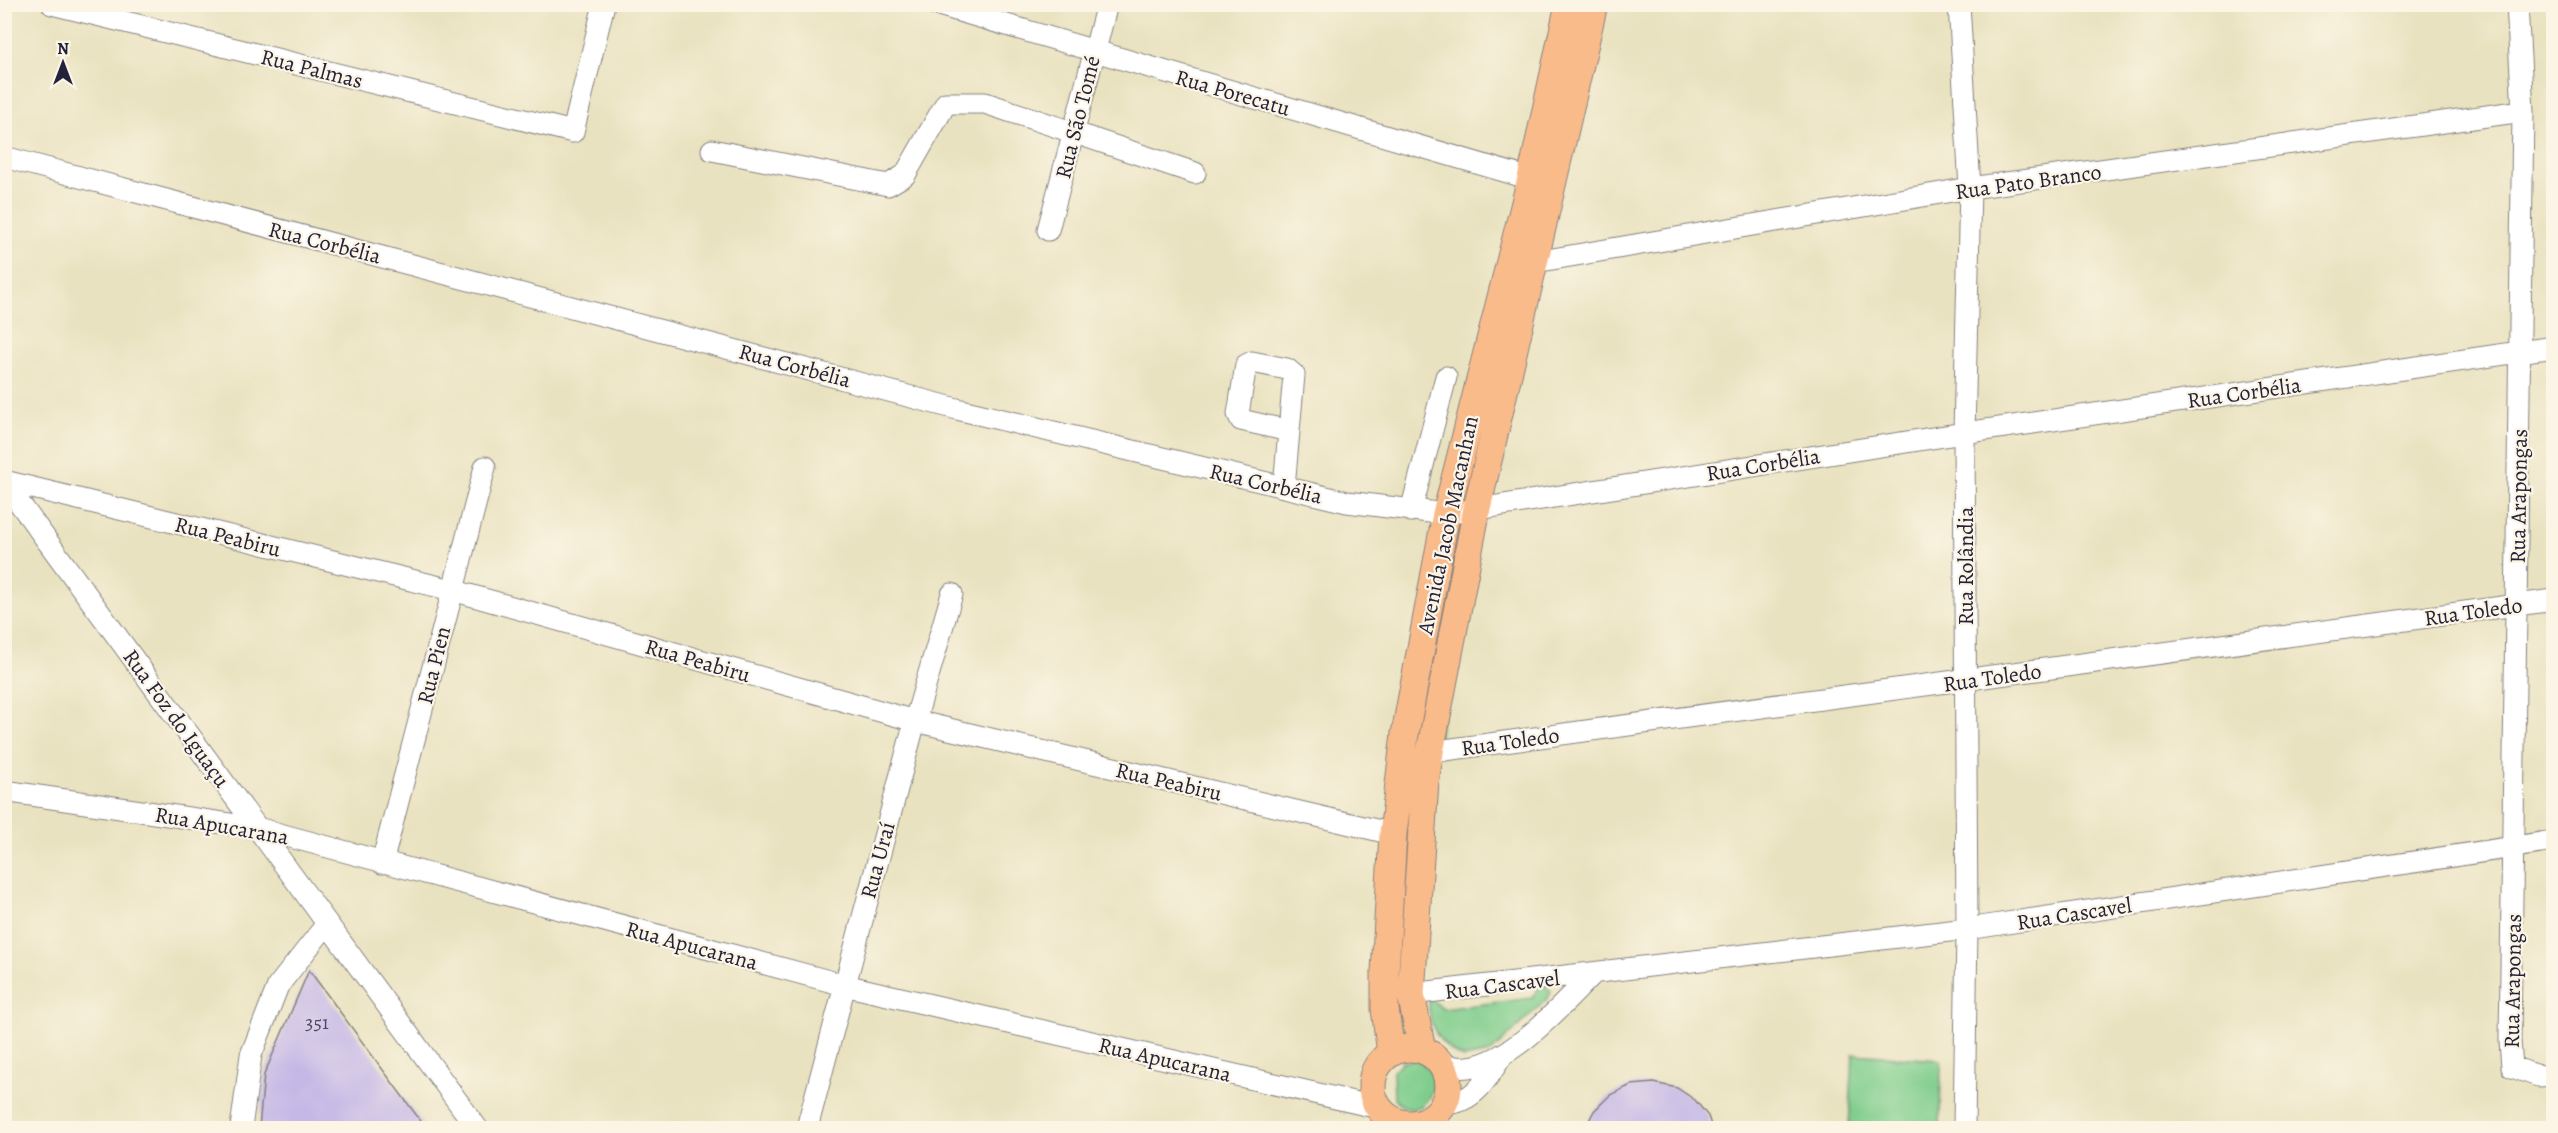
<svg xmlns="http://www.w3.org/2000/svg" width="2558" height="1133" font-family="Alegreya,serif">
	<rect width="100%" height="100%" fill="#fcf5e5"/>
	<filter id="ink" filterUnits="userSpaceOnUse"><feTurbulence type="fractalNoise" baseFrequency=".0167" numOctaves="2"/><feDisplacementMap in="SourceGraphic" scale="12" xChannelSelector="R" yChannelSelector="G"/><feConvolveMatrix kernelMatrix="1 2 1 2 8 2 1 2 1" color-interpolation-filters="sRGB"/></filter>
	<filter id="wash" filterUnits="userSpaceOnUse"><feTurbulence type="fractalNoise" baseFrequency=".008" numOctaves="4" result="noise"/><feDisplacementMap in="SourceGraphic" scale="24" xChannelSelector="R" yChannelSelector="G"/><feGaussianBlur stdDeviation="1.35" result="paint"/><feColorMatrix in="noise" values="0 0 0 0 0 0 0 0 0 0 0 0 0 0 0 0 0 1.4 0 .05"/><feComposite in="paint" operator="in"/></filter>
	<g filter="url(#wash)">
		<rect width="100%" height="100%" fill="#e9e2c0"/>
		<!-- green -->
		<path fill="#7fcd8c" stroke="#507864" stroke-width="1.5" d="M 1461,523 L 1410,1032 L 1394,1037 L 1407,790 L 1439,620 Z
			M 1542,983 L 1551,991 L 1549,997 L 1490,1053 L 1464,1058 C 1441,1049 1427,1025 1429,1000 L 1432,1000 L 1443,1009 L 1532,998 Z
			M 1853,1054 L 1941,1060 L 1940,1128 L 1849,1128 Z
			M 1415,1060 C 1454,1074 1420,1133 1394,1098 L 1393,1071 L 1402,1062 Z"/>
		<g id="blocks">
			<!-- building -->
			<path fill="#c5b8e6" d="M 309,970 L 423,1124 L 409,1128 L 259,1128 L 264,1075 Z
				M 1654,1083 L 1677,1088 L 1695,1100 L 1708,1116 L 1712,1128 L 1585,1128 L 1594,1111 L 1610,1095 L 1631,1085 Z"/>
		</g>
	</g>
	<g filter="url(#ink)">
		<use href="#blocks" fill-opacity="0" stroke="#86827e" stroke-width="1.5"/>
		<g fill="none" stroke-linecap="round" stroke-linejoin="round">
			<defs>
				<path id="minor" d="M 52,4 L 573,132 L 604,4
					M 935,4 L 1531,179
					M 1959,4 L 1970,188 L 1964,433 L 1967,929 L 1964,1128
					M 2517,4 L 2523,111 L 2510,1041 L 2512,1067 L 2538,1076 L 2554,1075
					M 712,150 L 888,185 L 905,175 L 946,103 L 985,103 L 1195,173
					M 4,157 L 957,409 L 1347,502 L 1446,514 L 1964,433 L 2554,347
					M 1048,230 L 1107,4
					M 1535,262 L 1970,188 L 2523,111
					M 4,481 L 452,590 L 915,721 L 1393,834
					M 4,482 L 477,1128
					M 1284,487 L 1294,375 L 1287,369 L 1252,362 L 1246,365 L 1238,414 L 1241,420 L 1289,431
					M 1411,511 L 1446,377
					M 1430,752 L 2554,600
					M 4,791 L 257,828 L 844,985 L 1379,1108
					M 382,863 L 485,467
					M 1411,994 L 1967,929 L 2554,841
					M 1437,1060 C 1443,1062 1449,1066 1455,1067 C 1504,1074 1562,1004 1594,973
					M 1443,1103 C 1473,1106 1489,1076 1503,1054
					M 241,1128 L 251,1055 L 278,986 L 326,925
					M 807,1128 L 915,721 L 952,594"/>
				<path id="major" d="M1372 1086a38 38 0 1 1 76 0a38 38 0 1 1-76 0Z
					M 1422,1050 L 1411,994 L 1425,782 L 1430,752 L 1477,508 L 1594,4
					M 1391,1053 L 1385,1009 L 1385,972 L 1393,834 L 1405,734 L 1446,514 L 1531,179 L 1569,4"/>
			</defs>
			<!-- minor casing -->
			<use href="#minor" stroke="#86827e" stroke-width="23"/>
			<!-- major casing -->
			<use href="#major" stroke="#86827e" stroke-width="29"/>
			<!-- minor -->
			<use href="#minor" stroke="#fff" stroke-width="21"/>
			<!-- major -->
			<use href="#major" stroke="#fabb8b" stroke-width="27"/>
		</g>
	</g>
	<g text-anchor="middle" stroke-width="4.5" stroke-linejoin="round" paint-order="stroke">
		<!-- number labels -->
		<g font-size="20" fill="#4b4866">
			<text x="317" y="1029">351</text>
		</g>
		<!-- street labels -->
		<g font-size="22" fill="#22223b" stroke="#fcf5e5">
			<text transform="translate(312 68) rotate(14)" y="8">Rua Palmas</text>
			<text transform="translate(1233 92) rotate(16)" y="8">Rua Porecatu</text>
			<text transform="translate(1077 117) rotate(-76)" y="8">Rua São Tomé</text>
			<text transform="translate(2028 181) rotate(-8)" y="8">Rua Pato Branco</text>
			<text transform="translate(325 242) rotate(14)" y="8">Rua Corbélia</text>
			<text transform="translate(795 365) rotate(15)" y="8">Rua Corbélia</text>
			<text transform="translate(2244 392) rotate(-8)" y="8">Rua Corbélia</text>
			<text transform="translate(1763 464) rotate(-9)" y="8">Rua Corbélia</text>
			<text transform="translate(1266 483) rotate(13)" y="8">Rua Corbélia</text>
			<text transform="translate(2518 496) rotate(-89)" y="8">Rua Arapongas</text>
			<text transform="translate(1447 525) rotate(-78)" y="8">Avenida Jacob Macanhan</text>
			<text transform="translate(228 536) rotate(14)" y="8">Rua Peabiru</text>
			<text transform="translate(1965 566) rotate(-90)" y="8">Rua Rolândia</text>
			<text transform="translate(2473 611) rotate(-8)" y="8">Rua Toledo</text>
			<text transform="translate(698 660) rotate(16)" y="8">Rua Peabiru</text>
			<text transform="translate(433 665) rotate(-76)" y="8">Rua Pien</text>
			<text transform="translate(1992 677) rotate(-8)" y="8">Rua Toledo</text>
			<text transform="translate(177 718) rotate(54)" y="8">Rua Foz do Iguaçu</text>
			<text transform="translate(1510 741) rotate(-8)" y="8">Rua Toledo</text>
			<text transform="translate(1169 781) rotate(13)" y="8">Rua Peabiru</text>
			<text transform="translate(222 825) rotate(10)" y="8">Rua Apucarana</text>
			<text transform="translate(877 860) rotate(-75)" y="8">Rua Uraí</text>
			<text transform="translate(2074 913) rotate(-9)" y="8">Rua Cascavel</text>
			<text transform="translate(692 945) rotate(15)" y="8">Rua Apucarana</text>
			<text transform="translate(2512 981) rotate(-89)" y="8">Rua Arapongas</text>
			<text transform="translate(1502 984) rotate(-7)" y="8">Rua Cascavel</text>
			<text transform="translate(1165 1059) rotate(13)" y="8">Rua Apucarana</text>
		</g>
	</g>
	<!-- margin -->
	<rect width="2558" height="1133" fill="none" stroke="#fcf5e5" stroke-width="24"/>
	<!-- north arrow -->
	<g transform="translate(63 63)" stroke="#fcf5e5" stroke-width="4.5" paint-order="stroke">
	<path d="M0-4.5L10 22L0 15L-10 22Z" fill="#22223b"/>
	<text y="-9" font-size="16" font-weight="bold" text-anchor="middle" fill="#22223b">N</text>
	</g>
</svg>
